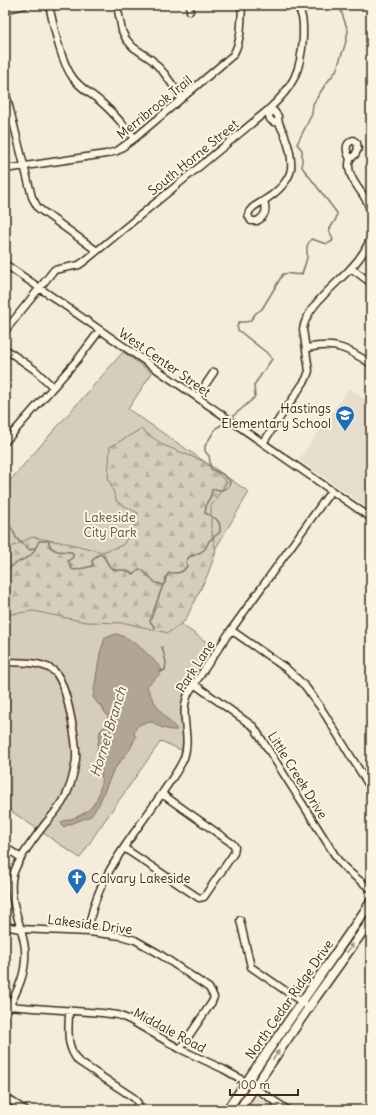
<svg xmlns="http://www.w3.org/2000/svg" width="376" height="1115" font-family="Delius,sans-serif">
	<defs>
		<pattern id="forest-firs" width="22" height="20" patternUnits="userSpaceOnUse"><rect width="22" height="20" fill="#d6cdbd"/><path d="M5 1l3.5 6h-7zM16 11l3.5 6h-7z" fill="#b9b0a2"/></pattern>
	</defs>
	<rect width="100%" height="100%" fill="#f4eddd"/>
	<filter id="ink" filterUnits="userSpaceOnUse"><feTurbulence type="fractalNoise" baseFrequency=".025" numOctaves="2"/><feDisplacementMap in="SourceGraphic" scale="8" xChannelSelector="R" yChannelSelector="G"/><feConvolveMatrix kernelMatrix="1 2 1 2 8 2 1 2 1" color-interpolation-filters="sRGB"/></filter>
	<g filter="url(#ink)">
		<!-- built -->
		<path fill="#e5ddce" d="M 349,388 L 371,404 L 371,510 L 299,460 Z
			M 256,1096 L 277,1110 L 246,1110 Z"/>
		<!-- green -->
		<path fill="#d6cdbd" stroke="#887c6e" d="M 123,352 L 152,373 L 128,409 L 249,492 L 174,619 L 216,649 C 204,666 182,689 181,711 C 180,724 185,738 183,751 L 161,741 L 98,830 L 80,858 L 5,807 L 5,486 Z"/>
		<!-- forest -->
		<path fill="url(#forest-firs)" stroke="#887c6e" d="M 141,429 L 163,445 L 203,461 L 227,482 L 211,506 L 211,527 L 216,552 L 207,576 L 185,621 L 168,633 L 126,623 L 86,622 L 33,611 L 5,615 L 5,550 L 32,537 L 71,544 L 102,552 L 123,545 L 134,526 L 138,513 L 117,502 L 108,477 L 110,447 Z"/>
		<!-- water -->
		<path fill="#b0a596" stroke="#817466" d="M 116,634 C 135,639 148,654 161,668 L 162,672 L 147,686 C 149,695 161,713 168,720 C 172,724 174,725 177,730 C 170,731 157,727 153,722 C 143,723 136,723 134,734 L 136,737 L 130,749 L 113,771 L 99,804 L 91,816 L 63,827 L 61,822 C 69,819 80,817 87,811 C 104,798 102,774 101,755 L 97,751 L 100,731 L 110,721 L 101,705 L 98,704 L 93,697 L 100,653 L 105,638 Z"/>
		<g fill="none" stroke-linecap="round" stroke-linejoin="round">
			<!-- stream -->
			<path stroke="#817466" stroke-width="1.5" d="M 232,417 L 253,399 L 255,396 L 254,385 L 272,359 L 267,353 L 238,330 L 237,326 L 239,322 L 245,322 L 250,321 L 256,313 L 262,309 L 283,274 C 289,272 295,276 302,274 L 307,258 L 307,246 L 311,239 C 319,240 327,248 333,240 L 329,230 L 336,219 L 337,213 L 302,167 L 302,150 L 297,144 L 312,114 L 313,104 L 325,85 L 336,71 L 345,45 L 348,31 L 339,5
				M 5,524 C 15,529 12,531 17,539 C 20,542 26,547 30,550 L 34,548
				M 5,571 L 7,571 C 13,562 23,561 31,555 C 34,552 37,545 39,541 L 49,541 L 50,547 L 57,551 L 71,552 L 73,553 L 73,557 L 68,561 L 72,569 L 75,570 L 93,566 L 92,561 C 94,558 98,554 102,554 L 110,567 L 115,570 L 125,570 L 134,574 L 139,569 L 142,570 L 156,583 L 163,585
				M 155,628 L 150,621 L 163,585 L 165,583 L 166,577 L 169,573 C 178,573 182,574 187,566 L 186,561 L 189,557 L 201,552 L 205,549 L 209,541 L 220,532 C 221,519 215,518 205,513 L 207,502 L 210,498 L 212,490 L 215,489 C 221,491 224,490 229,486 L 230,481 L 222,474 L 211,469 L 209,456 L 205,451 L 205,446 L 216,428 L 223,424
				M 160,672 L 165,670 L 166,662 L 162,647"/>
			<defs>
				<path id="minor" d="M 49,5 C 54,27 60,60 73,78 C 80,88 92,94 101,102 C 114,113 124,126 135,138
					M 117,5 L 122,31 L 126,39 L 133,47 L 152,60 L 164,73 L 182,98
					M 5,10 L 25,5
					M 190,11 L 190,5
					M 5,90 L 32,197 L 38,208 L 97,251
					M 353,140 L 357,143 L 358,149 L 355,155 L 350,159 C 346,151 344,144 353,140 Z
					M 350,159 C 345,175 359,187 366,200 C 369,205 370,210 371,215
					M 5,169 L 106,154 L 117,151 L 135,138 L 233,55 C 242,40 241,22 242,5
					M 264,201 C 267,210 266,216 257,221 L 251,221 L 248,215 C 250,207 257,205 263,201 C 274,195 289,182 291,169 C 292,158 289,146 285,136 C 282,128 278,125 278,116 L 274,111 L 271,112 L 269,115 C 269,120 273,123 277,122
					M 5,264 L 371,518
					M 351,268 L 371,283
					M 5,331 L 54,270 L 79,265 L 86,260 L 268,110 C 293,87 301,72 303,37 C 303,23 304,18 297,5
					M 307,348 C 336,342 347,348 371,364
					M 5,349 L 35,370 L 53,387
					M 197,397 L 214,372
					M 5,442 L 78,359 L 100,330
					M 263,443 L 306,379 L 309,371 L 303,329 C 307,305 336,285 351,268 C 359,260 367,247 371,237
					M 231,630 L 287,669 L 305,686 L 321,708 L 371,789
					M 5,662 C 20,663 43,661 55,672 C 67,684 77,743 76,759 C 74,774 70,790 62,803 C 57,810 51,817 45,824 C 35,837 17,860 13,875 C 7,899 23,926 25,949 C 27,975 16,993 5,1015
					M 194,684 L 254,727 L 338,860 C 347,872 359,880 371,889
					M 5,847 L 21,858
					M 124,848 L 199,898 L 204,897 L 234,853 L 235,847 L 233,844 L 162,794
					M 240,920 L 251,967 L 309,1007
					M 5,926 L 20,929 L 89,932 L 121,936 L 135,940 L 158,953 L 209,988 L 214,997 L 212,1002 L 180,1049
					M 89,932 C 91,883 136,832 163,792 C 170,781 179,770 184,758 C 192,736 178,715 189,692 L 231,630 L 331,491
					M 7,1006 L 102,1013 L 118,1015 L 130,1020 L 180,1049 L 223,1069 L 246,1082 L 288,1110
					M 69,1010 C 69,1030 65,1044 78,1061 L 134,1098 L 138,1103 L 137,1110
					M 5,1097 L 25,1110"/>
				<path id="major" d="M 227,1110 L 371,902
					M 239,1110 L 316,997 L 371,920"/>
			</defs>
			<!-- minor casing -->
			<use href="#minor" stroke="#3b2a1e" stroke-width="9"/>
			<!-- major casing -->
			<use href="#major" stroke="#3b2a1e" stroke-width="11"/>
			<!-- minor -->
			<use href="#minor" stroke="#fcf5e5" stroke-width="6"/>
			<!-- major -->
			<use href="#major" stroke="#fcf5e5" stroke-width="8"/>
		</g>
		<!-- one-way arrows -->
		<defs><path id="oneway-solid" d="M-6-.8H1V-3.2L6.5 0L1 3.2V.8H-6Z"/></defs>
		<g fill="#9c9082">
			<use href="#oneway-solid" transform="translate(350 948) rotate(-54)"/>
			<use href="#oneway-solid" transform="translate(276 1055) rotate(-56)"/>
		</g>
	</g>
	<!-- icons -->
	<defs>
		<symbol id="school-pin" viewBox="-11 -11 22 30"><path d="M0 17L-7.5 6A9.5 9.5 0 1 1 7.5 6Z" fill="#1f6fb2" stroke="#fcf5e5"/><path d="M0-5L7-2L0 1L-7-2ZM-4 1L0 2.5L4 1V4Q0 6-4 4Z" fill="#fff"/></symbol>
		<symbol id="church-pin" viewBox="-11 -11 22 30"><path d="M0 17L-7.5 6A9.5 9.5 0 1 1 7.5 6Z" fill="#1f6fb2" stroke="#fcf5e5"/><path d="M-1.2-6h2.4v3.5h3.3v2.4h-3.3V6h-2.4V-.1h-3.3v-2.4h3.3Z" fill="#fff"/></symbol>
	</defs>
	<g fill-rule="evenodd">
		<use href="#school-pin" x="334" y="404" width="22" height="30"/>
		<use href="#church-pin" x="66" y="867" width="22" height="30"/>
	</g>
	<g text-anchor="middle" stroke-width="4" stroke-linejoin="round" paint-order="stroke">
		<!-- street labels -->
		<g font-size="13" fill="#3b2a1e" stroke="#fcf5e5">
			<text transform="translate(154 107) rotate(-39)" y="5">Merribrook Trail</text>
			<text transform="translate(193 157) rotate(-39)" y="5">South Horne Street</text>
			<text transform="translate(165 362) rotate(35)" y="5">West Center Street</text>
			<text transform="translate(195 666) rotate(-57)" y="5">Park Lane</text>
			<text transform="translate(298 775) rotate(58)" y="5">Little Creek Drive</text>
			<text transform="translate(90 924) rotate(7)" y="5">Lakeside Drive</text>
			<text transform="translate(289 999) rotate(-55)" y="5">North Cedar Ridge Drive</text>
			<text transform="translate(170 1030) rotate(28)" y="5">Middale Road</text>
		</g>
		<!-- poi labels -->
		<g font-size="13" fill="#3b2a1e" stroke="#fcf5e5" text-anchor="end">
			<text x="331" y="413">Hastings<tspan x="331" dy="15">Elementary School</tspan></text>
			<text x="91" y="883" text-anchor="start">Calvary Lakeside</text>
		</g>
		<!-- park labels -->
		<g font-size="13" fill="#625346" stroke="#fcf5e5">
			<text x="110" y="522">Lakeside<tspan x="110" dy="15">City Park</tspan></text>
		</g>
		<!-- water labels -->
		<g font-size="14" font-style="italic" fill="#645548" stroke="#fcf5e5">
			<text transform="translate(108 732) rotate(-73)" y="5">Hornet Branch</text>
		</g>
	</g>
	<!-- margin -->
	<rect width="376" height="1115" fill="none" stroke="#fcf5e5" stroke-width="20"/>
	<rect x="10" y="10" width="356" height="1095" fill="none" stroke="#3b2a1e" stroke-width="1.5" filter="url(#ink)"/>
	<!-- scale -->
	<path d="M230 1089v6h68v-6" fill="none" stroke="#3b2a1e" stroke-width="2"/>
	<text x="236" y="1089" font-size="12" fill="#3b2a1e" stroke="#fcf5e5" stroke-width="3" paint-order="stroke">100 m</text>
</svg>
